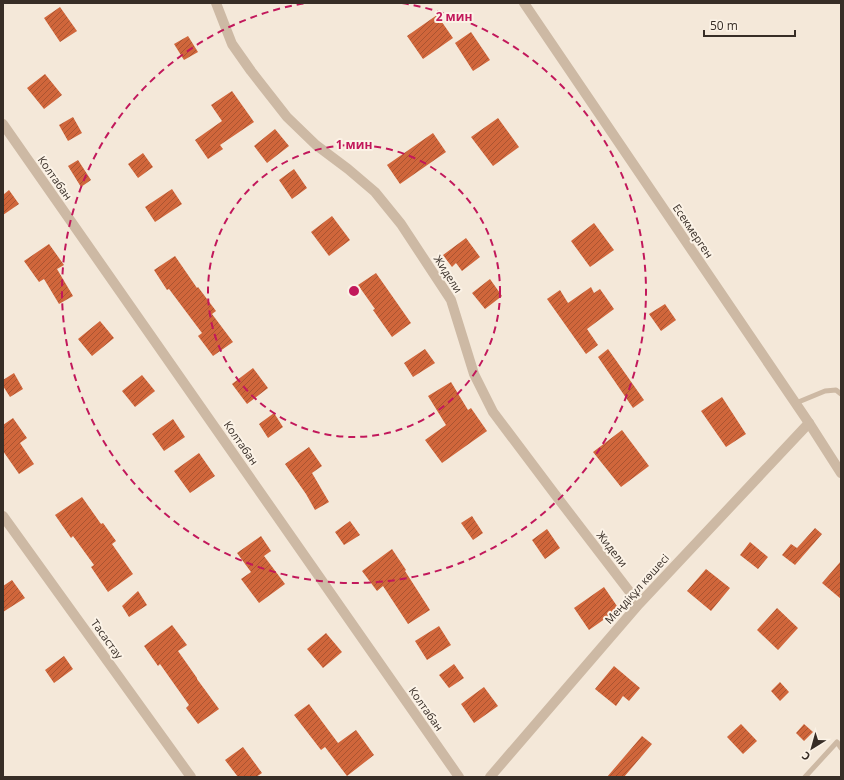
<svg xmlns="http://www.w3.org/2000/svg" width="844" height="780" font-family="'Open Sans',sans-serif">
	<defs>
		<pattern id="building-hatch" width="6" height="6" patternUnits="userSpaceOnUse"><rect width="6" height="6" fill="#d0663b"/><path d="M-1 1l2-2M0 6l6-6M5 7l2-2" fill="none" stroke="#aa5431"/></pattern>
	</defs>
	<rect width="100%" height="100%" fill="#f4e8d9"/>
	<!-- building -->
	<path fill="url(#building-hatch)" d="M 60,7 L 77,31 L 60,42 L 44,18 Z
		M 437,15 L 453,38 L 423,59 L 407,36 Z
		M 471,32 L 490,60 L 473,71 L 455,43 Z
		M 188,36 L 198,52 L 184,60 L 174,44 Z
		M 45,74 L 62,95 L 44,109 L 27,88 Z
		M 232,91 L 254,122 L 220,145 L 223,149 L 208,159 L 195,140 L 222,121 L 211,105 Z
		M 73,117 L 82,133 L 68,141 L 59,125 Z
		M 498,118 L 519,147 L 493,166 L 471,137 Z
		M 275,129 L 289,146 L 267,163 L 254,146 Z
		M 433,133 L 446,152 L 400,184 L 387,165 Z
		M 143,153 L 153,167 L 138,178 L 128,164 Z
		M 78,160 L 91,180 L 81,187 L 68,166 Z
		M 294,169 L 307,188 L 292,199 L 279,180 Z
		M 172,189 L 182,204 L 155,222 L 145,207 Z
		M 9,190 L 19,204 L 3,215 L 3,195 Z
		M 332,216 L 350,240 L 329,256 L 311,232 Z
		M 594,223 L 614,250 L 590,267 L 571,241 Z
		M 466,238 L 480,257 L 462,271 L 456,263 L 452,267 L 443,255 Z
		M 49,244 L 64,265 L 57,269 L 73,296 L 59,304 L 44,279 L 39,282 L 24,261 Z
		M 175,256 L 197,288 L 198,287 L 216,311 L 212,314 L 233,342 L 213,356 L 198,336 L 202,333 L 169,289 L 167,290 L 154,270 Z
		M 376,273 L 411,323 L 392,337 L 373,310 L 375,309 L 358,285 Z
		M 490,279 L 502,296 L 485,309 L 472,293 Z
		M 591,287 L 594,293 L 600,289 L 614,309 L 587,329 L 598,345 L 586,354 L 547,299 L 560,290 L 568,303 Z
		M 665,304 L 676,320 L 661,331 L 649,314 Z
		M 100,321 L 114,338 L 92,356 L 78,339 Z
		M 425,349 L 435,363 L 413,377 L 404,363 Z
		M 608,349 L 644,400 L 633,408 L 598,357 Z
		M 253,368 L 268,388 L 247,404 L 232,384 Z
		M 14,373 L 23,389 L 10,397 L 3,386 L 3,380 Z
		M 142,375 L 155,391 L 135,407 L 122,391 Z
		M 451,382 L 468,410 L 471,408 L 487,431 L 442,463 L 425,440 L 446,425 L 428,396 Z
		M 722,397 L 746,434 L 726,447 L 701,411 Z
		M 274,413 L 283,427 L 268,438 L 259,424 Z
		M 13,418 L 27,438 L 20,443 L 34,464 L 19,474 L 3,451 L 3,425 Z
		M 173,419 L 185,437 L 164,451 L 152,434 Z
		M 622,430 L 649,466 L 621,487 L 593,452 Z
		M 309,447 L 322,466 L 312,473 L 329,502 L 315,510 L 306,494 L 285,464 Z
		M 199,453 L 215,476 L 190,493 L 174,471 Z
		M 82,497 L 101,524 L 103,523 L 116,541 L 112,544 L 133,574 L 108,592 L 91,567 L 94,565 L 73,536 L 71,538 L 55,515 Z
		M 472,516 L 483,533 L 473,540 L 461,523 Z
		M 350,521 L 360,535 L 344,545 L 335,532 Z
		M 815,528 L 822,534 L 795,565 L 782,555 L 791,544 L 797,548 Z
		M 547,529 L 560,548 L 545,559 L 532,540 Z
		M 261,536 L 271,551 L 264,556 L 285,584 L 259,603 L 241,579 L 251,572 L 237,553 Z
		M 750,542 L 768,557 L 758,569 L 740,555 Z
		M 392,549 L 406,570 L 405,571 L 430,610 L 408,624 L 383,586 L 377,591 L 362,571 Z
		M 841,561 L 841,599 L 822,583 Z
		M 706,569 L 730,588 L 711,611 L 687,591 Z
		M 12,580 L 25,598 L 3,612 L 3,586 Z
		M 604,587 L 619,609 L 589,630 L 574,608 Z
		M 138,591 L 147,605 L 129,617 L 122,606 Z
		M 777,608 L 798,628 L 778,650 L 757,630 Z
		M 172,625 L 187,645 L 178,651 L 197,678 L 197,679 L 219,709 L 198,724 L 186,708 L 189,705 L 160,664 L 158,666 L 144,646 Z
		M 439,626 L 451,645 L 427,660 L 415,641 Z
		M 326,633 L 342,652 L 323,668 L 307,649 Z
		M 64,656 L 73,669 L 54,683 L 45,670 Z
		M 454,664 L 464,678 L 449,688 L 439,675 Z
		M 614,666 L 640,688 L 629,701 L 623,696 L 616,706 L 595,689 Z
		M 780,682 L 789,692 L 780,701 L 771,691 Z
		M 484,687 L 498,706 L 474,723 L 461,704 Z
		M 309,704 L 338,743 L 356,730 L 374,755 L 347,776 L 325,747 L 321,750 L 294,715 Z
		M 741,724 L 757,741 L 743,754 L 727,737 Z
		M 804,724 L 813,732 L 804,741 L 796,733 Z
		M 642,736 L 652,744 L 624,777 L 607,777 Z
		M 243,747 L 262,773 L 256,777 L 238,777 L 225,760 Z"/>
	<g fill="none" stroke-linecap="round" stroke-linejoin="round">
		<!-- service -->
		<path stroke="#cdb9a4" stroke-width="5" d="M 796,403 L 825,391 L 836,390 L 841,394
			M 805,777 L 837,742 L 841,748"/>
		<!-- minor -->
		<path stroke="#cdb9a4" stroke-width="10" d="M 216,3 L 232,44 L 251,71 L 287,117 L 316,145 L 348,169 L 375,192 L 401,224 L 451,300 L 474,374 L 493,412 L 557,497 L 639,604
			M 3,124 L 459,777
			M 3,516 L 191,777
			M 490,777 L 639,604 L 809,423"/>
		<!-- tertiary -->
		<path stroke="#cdb9a4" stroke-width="10" d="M 524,3 L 809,423 L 841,473"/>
	</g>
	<!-- distance rings -->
	<g fill="none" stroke="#c2185b" stroke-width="2" stroke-dasharray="7 5">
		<circle cx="354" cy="291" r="146"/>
		<path d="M402 3A292 292 0 1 1 306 3"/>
	</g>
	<g text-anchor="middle" stroke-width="4" stroke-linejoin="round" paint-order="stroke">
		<!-- street labels -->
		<g font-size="11" fill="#372d26" stroke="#fbf2e6">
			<text transform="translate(55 178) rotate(55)" y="4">Колтабан</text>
			<text transform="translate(693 231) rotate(56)" y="4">Eсекмерген</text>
			<text transform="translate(448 274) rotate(57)" y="4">Жидели</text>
			<text transform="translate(241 443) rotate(55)" y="4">Колтабан</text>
			<text transform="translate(612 549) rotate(52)" y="4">Жидели</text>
			<text transform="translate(637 589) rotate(-48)" y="4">Меңдіқұл көшесі</text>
			<text transform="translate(107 639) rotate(54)" y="4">Тасастау</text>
			<text transform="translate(426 709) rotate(55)" y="4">Колтабан</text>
		</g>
	</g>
	<circle cx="354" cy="291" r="6" fill="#c2185b" stroke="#fbf2e6" stroke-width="2"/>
	<g font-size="12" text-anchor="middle" font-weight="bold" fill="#c2185b" stroke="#fbf2e6" stroke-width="4" stroke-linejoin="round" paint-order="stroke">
		<text x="454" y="21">2 мин</text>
		<text x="354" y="149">1 мин</text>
	</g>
	<!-- border -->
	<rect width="844" height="780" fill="none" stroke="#372d26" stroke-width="8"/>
	<!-- north arrow -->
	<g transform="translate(812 748) rotate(217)" stroke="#fbf2e6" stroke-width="3" paint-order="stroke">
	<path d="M0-3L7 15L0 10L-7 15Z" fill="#372d26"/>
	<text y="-6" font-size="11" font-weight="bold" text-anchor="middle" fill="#372d26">С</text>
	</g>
	<!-- scale -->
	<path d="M704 30v6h91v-6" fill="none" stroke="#372d26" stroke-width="2"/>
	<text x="710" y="30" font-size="12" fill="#372d26" stroke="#fbf2e6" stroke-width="3" paint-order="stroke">50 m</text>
</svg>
